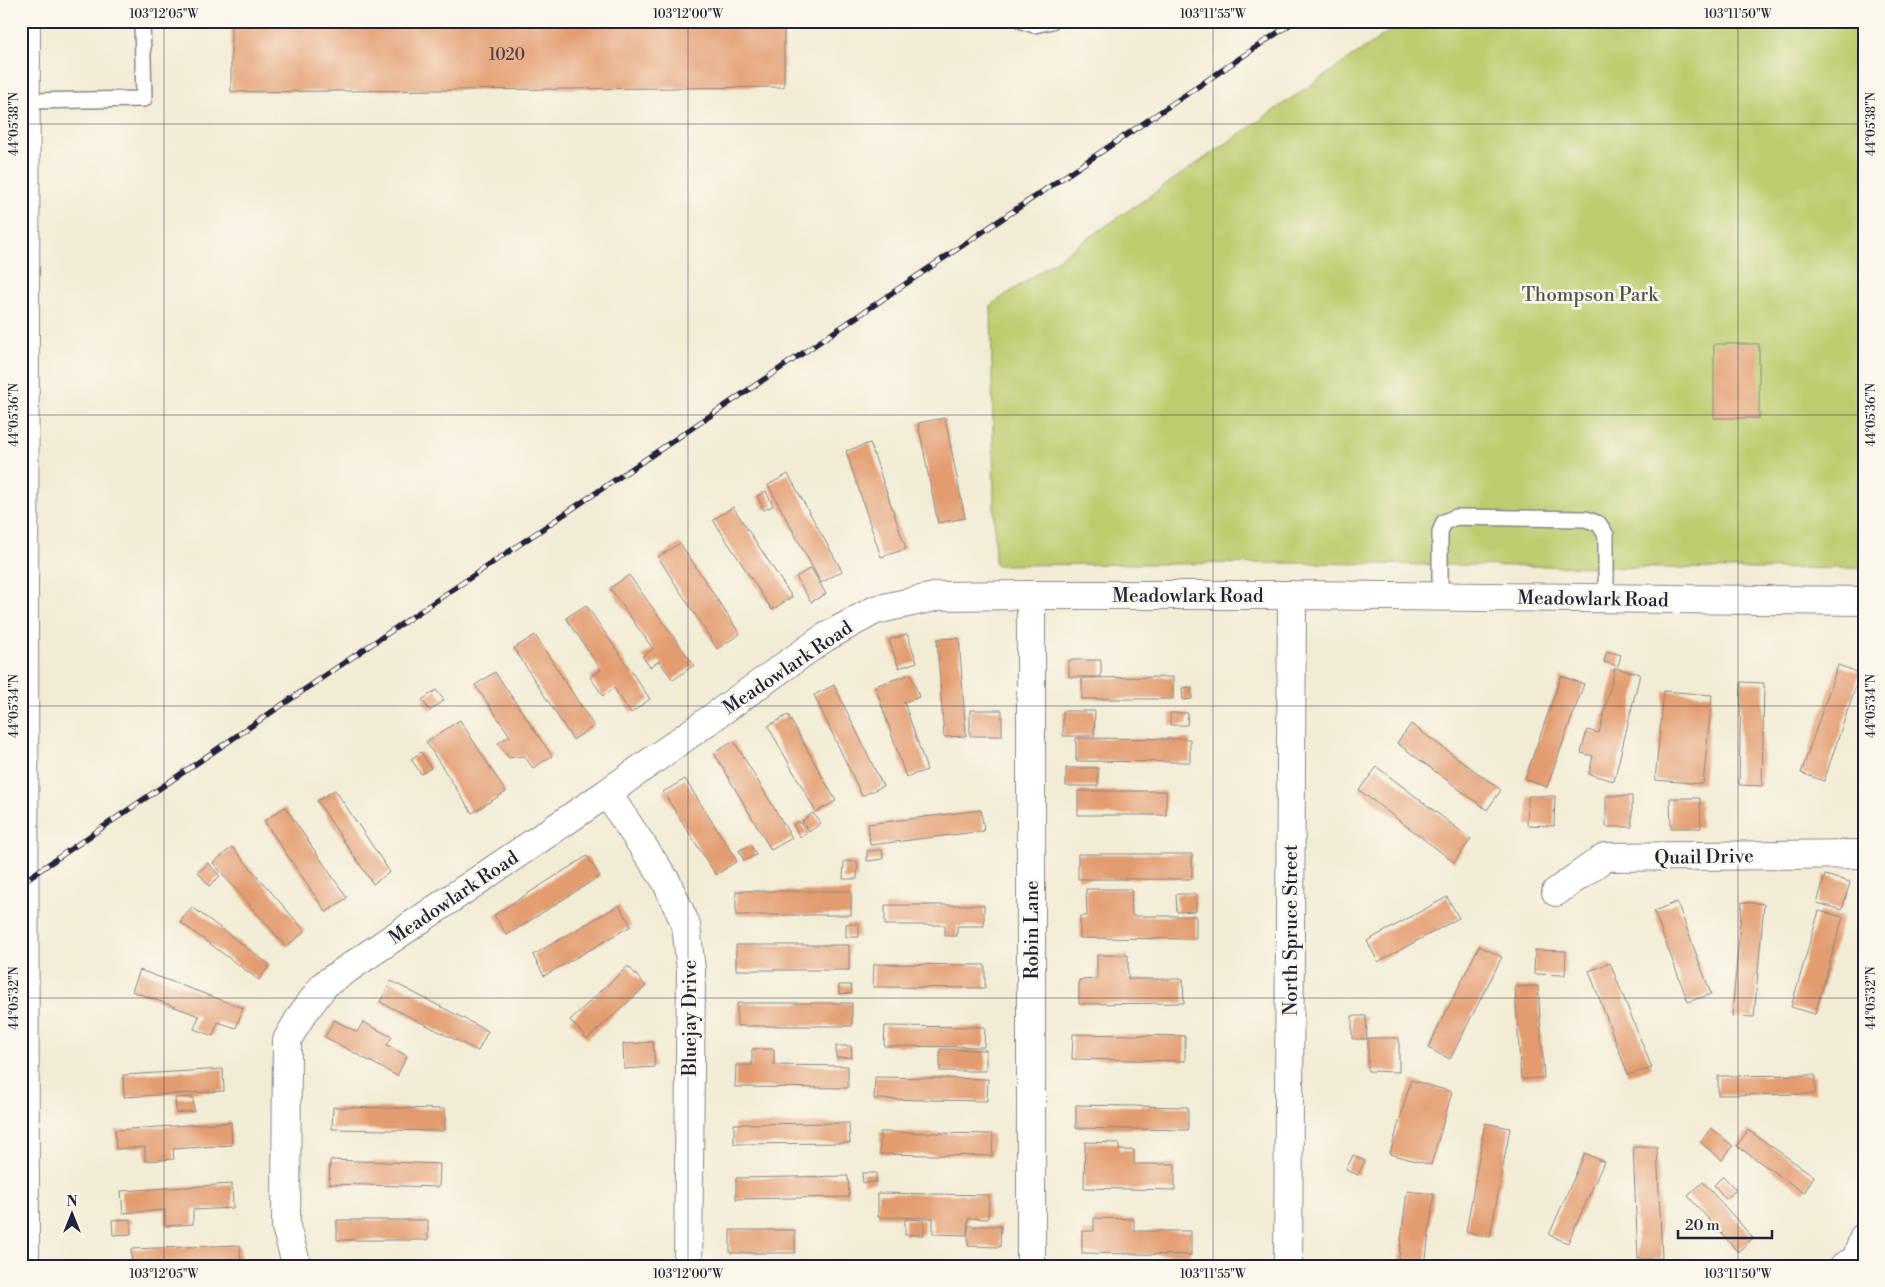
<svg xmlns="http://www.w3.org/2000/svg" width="1885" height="1287" font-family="'Libre Bodoni',serif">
	<rect width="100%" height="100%" fill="#fbf7ec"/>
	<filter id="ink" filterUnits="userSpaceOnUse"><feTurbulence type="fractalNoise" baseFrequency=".02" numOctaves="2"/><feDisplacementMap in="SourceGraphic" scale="10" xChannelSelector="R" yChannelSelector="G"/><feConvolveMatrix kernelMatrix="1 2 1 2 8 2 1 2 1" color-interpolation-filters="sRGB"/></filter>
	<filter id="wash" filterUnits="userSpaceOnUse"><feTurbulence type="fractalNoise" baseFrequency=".0096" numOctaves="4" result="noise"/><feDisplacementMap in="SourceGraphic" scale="20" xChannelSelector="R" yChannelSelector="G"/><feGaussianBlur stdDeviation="1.12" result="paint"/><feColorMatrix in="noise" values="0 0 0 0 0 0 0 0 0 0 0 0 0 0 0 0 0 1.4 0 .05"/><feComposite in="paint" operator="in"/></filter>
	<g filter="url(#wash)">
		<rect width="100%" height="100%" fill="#f2ecd4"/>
		<!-- green -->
		<path fill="#bdcc6e" stroke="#707754" d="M 1404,21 L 1864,21 L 1864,568 L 1745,569 L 1297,563 L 995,565 L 991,305 Z"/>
		<g id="blocks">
			<!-- building -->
			<path fill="#e39c70" d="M 231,21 L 784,21 L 784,87 L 231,92 Z
				M 1714,344 L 1759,344 L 1759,418 L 1714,418 Z
				M 945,418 L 965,518 L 938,523 L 918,423 Z
				M 870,443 L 906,549 L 881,557 L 846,451 Z
				M 788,474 L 842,571 L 821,583 L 768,485 Z
				M 766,491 L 773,506 L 764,510 L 757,496 Z
				M 733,507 L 792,597 L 772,610 L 713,520 Z
				M 680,543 L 740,634 L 717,649 L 658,557 Z
				M 811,568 L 826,594 L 811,602 L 796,577 Z
				M 629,575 L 694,665 L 673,680 L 659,661 L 650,667 L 642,656 L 653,649 L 610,588 Z
				M 586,605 L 650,699 L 631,713 L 614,688 L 603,696 L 590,677 L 601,670 L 566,618 Z
				M 907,634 L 917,662 L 899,668 L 889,640 Z
				M 535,635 L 594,726 L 573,740 L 514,648 Z
				M 959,638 L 966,736 L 944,737 L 937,639 Z
				M 1607,651 L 1621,655 L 1618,666 L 1604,662 Z
				M 1069,660 L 1101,660 L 1101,677 L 1069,677 Z
				M 1838,665 L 1860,673 L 1824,781 L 1801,773 Z
				M 1615,668 L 1640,674 L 1614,781 L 1589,774 L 1593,756 L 1581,753 L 1587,730 L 1599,733 Z
				M 495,672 L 552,756 L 533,768 L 524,756 L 509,758 L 498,743 L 510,736 L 475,685 Z
				M 911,674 L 919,697 L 904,702 L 927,770 L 906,777 L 875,686 Z
				M 1561,676 L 1584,684 L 1547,787 L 1525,779 Z
				M 1173,677 L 1173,699 L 1082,699 L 1082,678 Z
				M 1741,682 L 1764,683 L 1762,786 L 1739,785 Z
				M 834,685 L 883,786 L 862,796 L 814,695 Z
				M 1191,687 L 1192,699 L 1183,700 L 1182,688 Z
				M 436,690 L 444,700 L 430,711 L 422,700 Z
				M 1664,691 L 1712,695 L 1703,784 L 1655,780 Z
				M 970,710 L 1002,710 L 1002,736 L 970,736 Z
				M 1063,711 L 1095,711 L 1094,736 L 1063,736 Z
				M 1170,713 L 1188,713 L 1187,725 L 1170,725 Z
				M 788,715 L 836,801 L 816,812 L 768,726 Z
				M 460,720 L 506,792 L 472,813 L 426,742 Z
				M 1411,724 L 1501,790 L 1487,810 L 1397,743 Z
				M 1076,738 L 1190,739 L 1190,762 L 1076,761 Z
				M 734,741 L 792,838 L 771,850 L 714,753 Z
				M 421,752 L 431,768 L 421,774 L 411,759 Z
				M 1377,767 L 1471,839 L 1454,862 L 1359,790 Z
				M 1066,768 L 1098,768 L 1098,786 L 1066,786 Z
				M 685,779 L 737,861 L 716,875 L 663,792 Z
				M 335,790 L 390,872 L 373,884 L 317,801 Z
				M 1078,791 L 1166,791 L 1166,815 L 1078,815 Z
				M 1528,796 L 1555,796 L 1554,826 L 1527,825 Z
				M 1606,796 L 1632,796 L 1632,827 L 1606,827 Z
				M 1670,798 L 1700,798 L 1701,828 L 1671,828 Z
				M 285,807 L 347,898 L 326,912 L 264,821 Z
				M 981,810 L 984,831 L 870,845 L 868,824 Z
				M 813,813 L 821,823 L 809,832 L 802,821 Z
				M 799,821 L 807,833 L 800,837 L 793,825 Z
				M 751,845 L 756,855 L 744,861 L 739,850 Z
				M 232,847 L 305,931 L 286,947 L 213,863 Z
				M 882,850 L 883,859 L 867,861 L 867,851 Z
				M 1078,854 L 1192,854 L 1192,879 L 1078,879 Z
				M 587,856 L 600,876 L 507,935 L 494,915 Z
				M 844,861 L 858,862 L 857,879 L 843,879 Z
				M 208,863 L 220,876 L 209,886 L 198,872 Z
				M 1825,875 L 1850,882 L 1842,910 L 1817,903 Z
				M 1086,889 L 1131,889 L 1132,916 L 1196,916 L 1196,939 L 1080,938 L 1080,916 L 1087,916 Z
				M 736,891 L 851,891 L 851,915 L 736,915 Z
				M 1176,894 L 1196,894 L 1196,911 L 1177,912 Z
				M 1447,897 L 1459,918 L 1378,962 L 1367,941 Z
				M 1677,902 L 1711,994 L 1688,1002 L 1654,911 Z
				M 1742,902 L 1764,904 L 1754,1017 L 1732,1016 Z
				M 619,905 L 631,926 L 544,976 L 533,955 Z
				M 885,905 L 984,905 L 984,926 L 957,926 L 957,936 L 945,936 L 945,925 L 885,925 Z
				M 192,907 L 270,965 L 259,980 L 180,922 Z
				M 1819,911 L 1843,917 L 1815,1014 L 1791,1007 Z
				M 846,924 L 859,924 L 859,937 L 846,937 Z
				M 736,945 L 849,945 L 849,970 L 736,970 Z
				M 1479,946 L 1502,957 L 1450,1059 L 1428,1048 Z
				M 1535,950 L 1566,951 L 1565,975 L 1534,974 Z
				M 1097,955 L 1128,955 L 1128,979 L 1183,979 L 1184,1003 L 1079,1004 L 1079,980 L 1097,979 Z
				M 1610,963 L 1652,1068 L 1628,1075 L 1589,971 Z
				M 874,964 L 985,965 L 985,988 L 873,987 Z
				M 628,966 L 646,986 L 587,1039 L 570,1020 Z
				M 140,970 L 243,1008 L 236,1028 L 218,1022 L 213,1036 L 194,1029 L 199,1016 L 132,991 Z
				M 391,981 L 488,1031 L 478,1051 L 380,1002 Z
				M 839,985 L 851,985 L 852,993 L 839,994 Z
				M 1538,986 L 1544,1078 L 1521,1079 L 1515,987 Z
				M 737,1003 L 852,1003 L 852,1026 L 737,1026 Z
				M 1352,1016 L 1366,1016 L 1367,1039 L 1352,1039 Z
				M 334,1020 L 357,1032 L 363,1022 L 392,1037 L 387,1045 L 407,1056 L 397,1076 L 325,1037 Z
				M 885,1026 L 985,1027 L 984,1047 L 884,1046 Z
				M 1073,1034 L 1185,1036 L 1185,1061 L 1072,1059 Z
				M 1368,1038 L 1399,1038 L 1399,1072 L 1368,1071 Z
				M 653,1042 L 655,1067 L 624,1069 L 623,1044 Z
				M 836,1046 L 851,1046 L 852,1057 L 836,1058 Z
				M 752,1049 L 774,1049 L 774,1065 L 848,1066 L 848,1088 L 735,1087 L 736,1065 L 752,1065 Z
				M 940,1049 L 986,1050 L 986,1071 L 940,1071 Z
				M 223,1069 L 224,1091 L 124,1097 L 123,1075 Z
				M 1815,1075 L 1815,1094 L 1718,1095 L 1718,1076 Z
				M 875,1077 L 988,1079 L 987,1101 L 874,1099 Z
				M 1411,1080 L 1452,1092 L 1431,1165 L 1390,1154 Z
				M 193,1097 L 194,1111 L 176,1113 L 175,1098 Z
				M 1076,1105 L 1188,1107 L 1188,1130 L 1076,1128 Z
				M 333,1107 L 445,1109 L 445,1131 L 332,1129 Z
				M 231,1122 L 232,1145 L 173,1149 L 174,1159 L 145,1161 L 145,1147 L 116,1149 L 115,1130 Z
				M 849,1123 L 850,1143 L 734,1144 L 734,1124 Z
				M 1485,1123 L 1510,1128 L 1490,1237 L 1466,1232 Z
				M 1711,1128 L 1733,1146 L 1722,1160 L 1700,1142 Z
				M 1748,1130 L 1814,1176 L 1804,1193 L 1737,1146 Z
				M 880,1132 L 993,1134 L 992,1156 L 880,1154 Z
				M 1085,1142 L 1119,1143 L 1119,1150 L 1134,1150 L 1134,1164 L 1175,1164 L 1175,1190 L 1084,1188 Z
				M 1633,1147 L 1657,1147 L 1662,1258 L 1638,1259 Z
				M 1585,1153 L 1604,1162 L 1568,1243 L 1549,1235 Z
				M 1353,1155 L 1365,1161 L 1358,1175 L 1346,1170 Z
				M 330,1160 L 440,1164 L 439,1187 L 329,1184 Z
				M 862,1173 L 876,1173 L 876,1182 L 863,1183 Z
				M 848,1176 L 849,1197 L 736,1199 L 736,1178 Z
				M 1723,1176 L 1736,1190 L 1726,1199 L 1714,1185 Z
				M 1703,1182 L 1753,1238 L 1738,1252 L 1688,1196 Z
				M 232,1184 L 233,1208 L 193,1210 L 193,1224 L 165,1226 L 165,1210 L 123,1213 L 121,1191 Z
				M 1407,1191 L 1434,1194 L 1425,1266 L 1398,1265 Z
				M 878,1193 L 989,1195 L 988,1219 L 968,1218 L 967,1235 L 933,1234 L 933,1218 L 878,1217 Z
				M 1094,1218 L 1134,1219 L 1134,1231 L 1191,1231 L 1191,1255 L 1082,1253 L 1082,1231 L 1094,1231 Z
				M 131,1219 L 131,1234 L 113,1235 L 112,1220 Z
				M 905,1219 L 924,1220 L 924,1235 L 905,1235 Z
				M 337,1220 L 428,1220 L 428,1240 L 337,1240 Z
				M 968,1226 L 1001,1226 L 1000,1247 L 968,1246 Z
				M 730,1230 L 795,1230 L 795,1253 L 730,1253 Z
				M 240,1245 L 241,1266 L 132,1266 L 131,1249 Z"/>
		</g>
	</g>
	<g filter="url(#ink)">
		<use href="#blocks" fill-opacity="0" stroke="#8a8788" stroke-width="1"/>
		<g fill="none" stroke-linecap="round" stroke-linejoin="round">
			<defs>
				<path id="service" d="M 1022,21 L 1034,25 L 1052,21
					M 26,101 L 144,99 L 142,21
					M 1440,597 L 1440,532 L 1444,522 L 1456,517 L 1586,519 L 1599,524 L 1606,535 L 1606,599"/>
				<path id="minor" d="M 607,793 L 666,881 L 686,925 L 691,970 L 688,1266
					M 1556,892 L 1605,857 L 1864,854
					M 297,1266 L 286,1227 L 287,1040 L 301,1016 L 325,984 L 607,793 L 824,638 L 875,610 L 939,596 L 1031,595 L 1292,595 L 1864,601
					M 1031,1266 L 1031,595
					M 1288,1266 L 1292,595
					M 1844,1266 L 1856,1260 L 1864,1237"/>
				<path id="secondary" d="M 25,1266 L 24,591 L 26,21"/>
			</defs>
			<!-- service casing -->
			<use href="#service" stroke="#8a8788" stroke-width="18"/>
			<!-- minor casing -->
			<use href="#minor" stroke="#8a8788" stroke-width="30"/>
			<!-- secondary casing -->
			<use href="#secondary" stroke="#8a8788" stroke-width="30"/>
			<!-- service -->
			<use href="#service" stroke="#fff" stroke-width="15"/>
			<!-- minor -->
			<use href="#minor" stroke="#fff" stroke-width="28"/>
			<!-- secondary -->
			<use href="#secondary" stroke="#fff" stroke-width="28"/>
			<defs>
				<path id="rail" d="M 21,883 L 326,675 L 1295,21"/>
			</defs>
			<!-- rail casing -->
			<use href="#rail" stroke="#22223b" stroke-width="5.5"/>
			<!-- rail -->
			<use href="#rail" stroke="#fbf7ec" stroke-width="4" stroke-dasharray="11" stroke-linecap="butt"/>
		</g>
	</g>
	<!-- ticks -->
	<path fill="none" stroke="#22223b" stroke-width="1" stroke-opacity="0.45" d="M 164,21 L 164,1266M 688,21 L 688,1266M 1213,21 L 1213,1266M 1738,21 L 1738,1266M 21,124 L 1864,124M 21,415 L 1864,415M 21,706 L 1864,706M 21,998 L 1864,998"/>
	<g text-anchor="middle" stroke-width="5" stroke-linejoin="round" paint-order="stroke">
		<!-- number labels -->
		<g font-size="16" fill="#524048">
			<text x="507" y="60">1020</text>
		</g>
		<!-- park labels -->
		<g font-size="19" fill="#50554a" stroke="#fbf7ec">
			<text x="1590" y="301">Thompson Park</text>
		</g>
		<!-- street labels -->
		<g font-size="19" fill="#22223b" stroke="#fbf7ec">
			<text x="1188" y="602">Meadowlark Road</text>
			<text transform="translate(1593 598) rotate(1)" y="7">Meadowlark Road</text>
			<text transform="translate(787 667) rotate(-34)" y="7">Meadowlark Road</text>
			<text transform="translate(1704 856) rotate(-1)" y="7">Quail Drive</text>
			<text transform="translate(453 897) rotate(-34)" y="7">Meadowlark Road</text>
			<text transform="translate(1031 930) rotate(-90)" y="7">Robin Lane</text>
			<text transform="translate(1290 930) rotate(-90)" y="7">North Spruce Street</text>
			<text transform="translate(689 1018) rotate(-90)" y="7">Bluejay Drive</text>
		</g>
	</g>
	<!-- margin -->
	<rect width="1885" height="1287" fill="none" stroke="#fbf7ec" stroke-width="55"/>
	<!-- north arrow -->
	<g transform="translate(72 1214)" stroke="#fbf7ec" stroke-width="4" paint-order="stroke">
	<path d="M0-4L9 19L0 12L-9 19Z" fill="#22223b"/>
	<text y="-8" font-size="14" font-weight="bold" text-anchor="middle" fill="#22223b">N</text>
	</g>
	<!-- scale -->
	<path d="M1678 1230v8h94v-8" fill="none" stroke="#22223b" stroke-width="2.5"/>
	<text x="1685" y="1230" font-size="15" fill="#22223b" stroke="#fbf7ec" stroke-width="4" paint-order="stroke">20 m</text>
	<rect x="28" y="28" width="1830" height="1232" fill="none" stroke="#22223b" stroke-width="2"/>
	<g font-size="12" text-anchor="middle" fill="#22223b">
		<text x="164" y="18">103°12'05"W</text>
		<text x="688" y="18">103°12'00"W</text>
		<text x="1213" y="18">103°11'55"W</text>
		<text x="1738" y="18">103°11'50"W</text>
		<text transform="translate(14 124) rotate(-90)" y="4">44°05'38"N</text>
		<text transform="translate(1871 124) rotate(-90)" y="4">44°05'38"N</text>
		<text transform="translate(14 415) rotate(-90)" y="4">44°05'36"N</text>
		<text transform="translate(1871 415) rotate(-90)" y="4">44°05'36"N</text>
		<text transform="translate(14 706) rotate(-90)" y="4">44°05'34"N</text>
		<text transform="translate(1871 706) rotate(-90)" y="4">44°05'34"N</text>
		<text transform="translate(14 998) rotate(-90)" y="4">44°05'32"N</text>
		<text transform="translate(1871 998) rotate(-90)" y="4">44°05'32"N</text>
		<text x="164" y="1278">103°12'05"W</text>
		<text x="688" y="1278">103°12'00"W</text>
		<text x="1213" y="1278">103°11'55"W</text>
		<text x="1738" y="1278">103°11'50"W</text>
	</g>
</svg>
